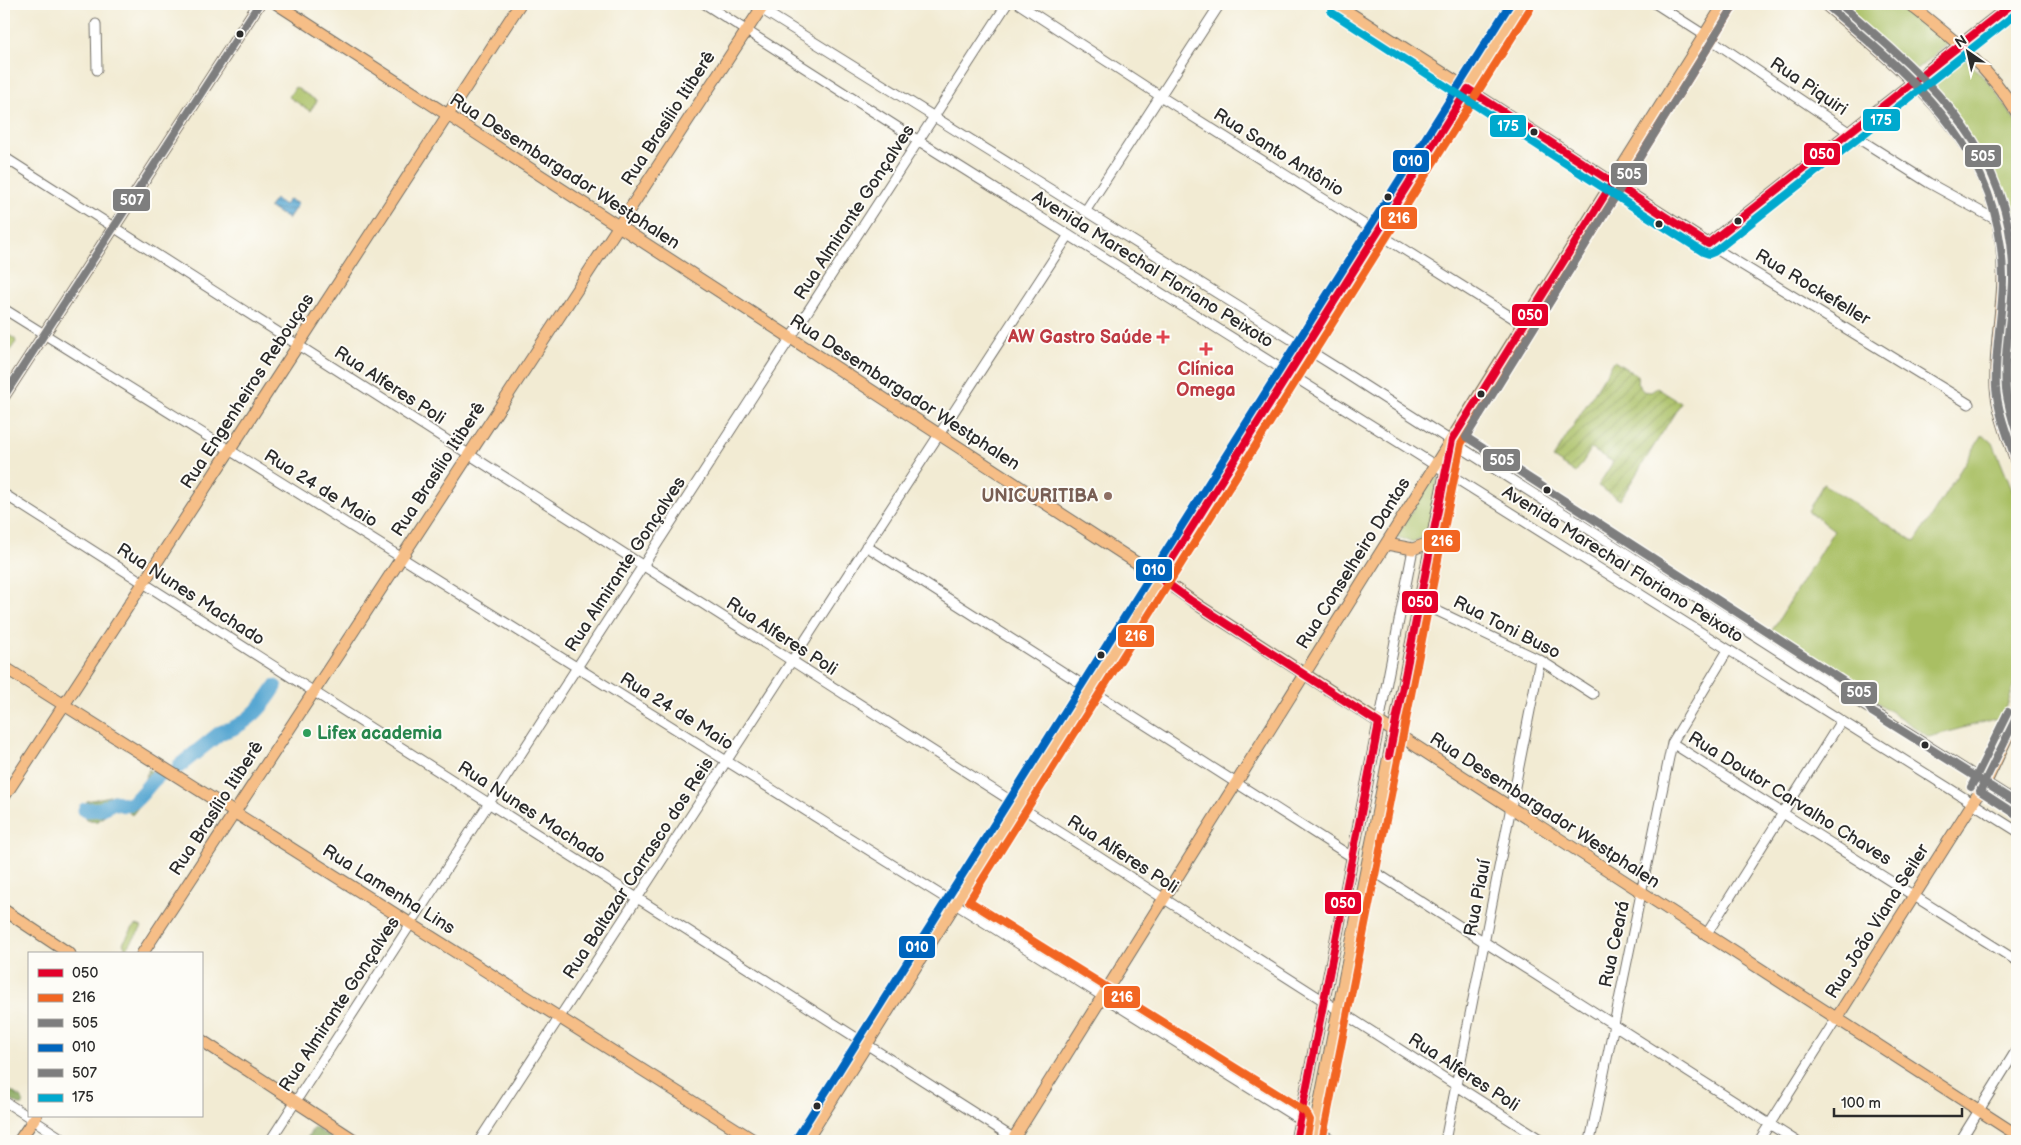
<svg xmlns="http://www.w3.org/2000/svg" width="2021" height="1145" font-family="'Balsamiq Sans',sans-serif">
	<defs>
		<pattern id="forest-firs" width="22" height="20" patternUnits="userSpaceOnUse" patternTransform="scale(1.25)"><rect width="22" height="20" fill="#86a65a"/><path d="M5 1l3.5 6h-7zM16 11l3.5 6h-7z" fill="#6e874b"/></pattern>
		<pattern id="garden-furrows" width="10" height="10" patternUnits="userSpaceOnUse" patternTransform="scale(1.25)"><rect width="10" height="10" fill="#a9bf64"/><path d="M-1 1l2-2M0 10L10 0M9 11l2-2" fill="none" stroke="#8a9b53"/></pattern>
		<pattern id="water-rules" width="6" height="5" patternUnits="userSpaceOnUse" patternTransform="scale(1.25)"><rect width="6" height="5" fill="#58a7d2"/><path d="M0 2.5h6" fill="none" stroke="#4988ab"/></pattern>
	</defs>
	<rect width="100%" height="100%" fill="#fdfcf7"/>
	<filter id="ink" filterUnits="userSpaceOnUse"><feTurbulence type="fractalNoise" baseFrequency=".02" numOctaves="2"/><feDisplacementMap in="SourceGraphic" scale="10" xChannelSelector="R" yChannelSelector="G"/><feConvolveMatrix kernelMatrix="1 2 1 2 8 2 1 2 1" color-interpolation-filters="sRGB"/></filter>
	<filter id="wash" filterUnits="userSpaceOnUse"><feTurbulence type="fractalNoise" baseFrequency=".0096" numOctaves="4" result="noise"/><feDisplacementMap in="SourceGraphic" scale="20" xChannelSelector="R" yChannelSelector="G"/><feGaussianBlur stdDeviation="1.12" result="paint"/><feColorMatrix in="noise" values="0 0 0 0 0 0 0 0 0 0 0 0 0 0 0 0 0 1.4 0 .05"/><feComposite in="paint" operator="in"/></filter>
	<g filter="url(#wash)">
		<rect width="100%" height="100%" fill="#f2ebd3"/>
		<!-- green -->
		<path fill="#a9bf64" stroke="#6a7548" d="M 1835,4 L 1899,4 L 1945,40 L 1947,45 L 1915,71 L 1909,70 Z
			M 1959,57 L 1967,60 L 1991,85 L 2017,123 L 2017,292 L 2007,298 C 2010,235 1999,180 1961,128 C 1951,113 1936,101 1927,86 L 1930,79 Z
			M 295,87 L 317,101 L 310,111 L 289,97 Z
			M 2017,304 L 2017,448 L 2008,419 L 2002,373 L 2007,353 L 2010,316 Z
			M 4,332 L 15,339 L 16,342 L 4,359 Z
			M 1983,434 L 1993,443 L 2017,502 L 2017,678 L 2003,717 L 1929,737 L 1771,632 L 1834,530 L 1808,511 L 1823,484 L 1915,542 Z
			M 1435,475 L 1438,477 L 1427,535 L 1413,542 L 1396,537 Z
			M 137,925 L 142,927 L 126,950 L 123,943 L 134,926 Z"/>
		<!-- forest -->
		<path fill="url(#forest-firs)" stroke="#586842" d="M 149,769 L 160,780 L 132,815 C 123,807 119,809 108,810 L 103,817 L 97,822 L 87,819 L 81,814 L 87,801 L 114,795 L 128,800 L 146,784 L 145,778 Z
			M 4,1087 L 22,1098 L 23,1105 L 19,1105 L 4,1096 Z
			M 314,1127 L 331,1138 L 328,1141 L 305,1141 Z"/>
		<!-- garden -->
		<path fill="url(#garden-furrows)" stroke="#6a7548" d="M 1614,361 L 1638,376 L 1637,383 L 1643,391 L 1651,392 L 1657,388 L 1681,403 L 1620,500 L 1598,486 L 1613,462 L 1591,449 L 1576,473 L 1553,458 Z"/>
		<!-- water -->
		<path fill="url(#water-rules)" stroke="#42697e" d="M 275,199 L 284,205 L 289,199 L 298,204 L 288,219 L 269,207 Z"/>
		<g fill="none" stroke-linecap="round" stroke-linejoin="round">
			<!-- river -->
			<path stroke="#58a7d2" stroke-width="15" d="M 179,766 L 220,733 C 226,730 230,730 235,727 C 252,719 265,703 275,687
				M 85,810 L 101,809 L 114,802 C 118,802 121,805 125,805 C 137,805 148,783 158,776"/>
		</g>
	</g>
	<g filter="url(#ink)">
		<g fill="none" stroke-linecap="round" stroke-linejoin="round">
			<defs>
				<path id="minor" d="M 705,4 L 919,141 L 2017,831
					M 753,4 L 1334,366 L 1852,698 L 2017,802
					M 1019,4 L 1160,96 L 1524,325
					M 1656,4 L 1709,38 L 1856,137 L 1929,183 L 1998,221
					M 96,24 L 97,70
					M 4,157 L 1543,1141
					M 1086,210 L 1220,4
					M 1708,244 L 1969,404
					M 4,309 L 1334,1141
					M 4,494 L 1018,1141
					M 866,546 L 1352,857
					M 1404,595 L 1540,660 L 1593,694
					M 1379,723 L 1413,549
					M 1672,743 L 2017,961
					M 1367,867 L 1796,1141
					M 1706,935 L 1841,721
					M 4,1101 L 66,1141
					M 270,1141 L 1007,4
					M 479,1141 L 1069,235
					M 1445,1141 L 1540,660
					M 1590,1141 L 1672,743 L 1728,650
					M 1759,1141 L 1836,1019
					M 1960,1141 L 2017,1049"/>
				<path id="major" d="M 277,4 L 1160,578 L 1201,607 L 2017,1135
					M 1336,4 L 1708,244 L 2012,4
					M 1825,4 C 1914,81 2006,148 2003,278 C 2002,315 1994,351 1996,388 C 1998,414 2009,439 2017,464
					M 1909,4 C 1950,36 1989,67 2017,113
					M 2002,319 L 2011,304 L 2017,299
					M 4,396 L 259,4
					M 1387,544 L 1413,549 L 1431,542
					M 4,667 L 755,1141
					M 4,797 L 520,4
					M 4,910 L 70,954
					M 142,954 L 764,4
					M 1836,1019 L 1986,782 L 2017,716
					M 201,1040 L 356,1141
					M 19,1141 L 36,1116
					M 806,1141 L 1522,4
					M 1012,1141 L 1724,4
					M 1296,1141 L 1379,723
					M 1312,1141 L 1450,449"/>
			</defs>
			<!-- minor casing -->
			<use href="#minor" stroke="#716e66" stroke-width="11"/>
			<!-- major casing -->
			<use href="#major" stroke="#716e66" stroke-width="13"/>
			<!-- minor -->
			<use href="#minor" stroke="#fff" stroke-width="9"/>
			<!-- major -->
			<use href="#major" stroke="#f6be87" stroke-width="11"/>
			<defs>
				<path id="bus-1" d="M 1389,756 L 1452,440 L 1613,182
					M 1296,1141 L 1379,723 L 1190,600 L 1160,578 L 1468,89 L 1708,244 L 2012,4"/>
				<path id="bus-2" d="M 1306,1141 L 1310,1120 L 1306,1112 L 969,901 L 1530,9
					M 1322,1141 L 1461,444 L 1732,9"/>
				<path id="bus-3" d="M 1840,4 C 1929,80 2015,151 2013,280 C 2012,316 2003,353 2006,390 C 2008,405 2012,419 2017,434
					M 1732,9 L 1466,437 L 1857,690 L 1872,712 L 2017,803
					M 1971,787 L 2008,712"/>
				<path id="bus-4" d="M 798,1136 L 1510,4"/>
				<path id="bus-5" d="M 1825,4 C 1915,81 2002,148 2003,278 C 2003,315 1994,351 1996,388 C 1998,414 2009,439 2017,464
					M 4,396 L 259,4
					M 2017,716 L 1980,791 L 2017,815"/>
				<path id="bus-6" d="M 1331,12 L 1703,252 L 1709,254 L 1714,252 L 2017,13"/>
			</defs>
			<!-- bus-1 casing -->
			<use href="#bus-1" stroke="#fdfcf7" stroke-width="11"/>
			<!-- bus-2 casing -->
			<use href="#bus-2" stroke="#fdfcf7" stroke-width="11"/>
			<!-- bus-3 casing -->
			<use href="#bus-3" stroke="#fdfcf7" stroke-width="11"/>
			<!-- bus-4 casing -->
			<use href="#bus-4" stroke="#fdfcf7" stroke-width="11"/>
			<!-- bus-5 casing -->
			<use href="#bus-5" stroke="#fdfcf7" stroke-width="11"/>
			<!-- bus-6 casing -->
			<use href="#bus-6" stroke="#fdfcf7" stroke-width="11"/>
			<!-- bus-1 -->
			<use href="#bus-1" stroke="#e4002b" stroke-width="8"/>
			<!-- bus-2 -->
			<use href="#bus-2" stroke="#f26522" stroke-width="8"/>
			<!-- bus-3 -->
			<use href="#bus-3" stroke="#7e7e7e" stroke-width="8"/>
			<!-- bus-4 -->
			<use href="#bus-4" stroke="#0065bd" stroke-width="8"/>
			<!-- bus-5 -->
			<use href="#bus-5" stroke="#7e7e7e" stroke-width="8"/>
			<!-- bus-6 -->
			<use href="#bus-6" stroke="#00a9ce" stroke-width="8"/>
		</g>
	</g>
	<!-- markers -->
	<g fill="#2b2b2b" stroke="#fdfcf7" stroke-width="2">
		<circle cx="240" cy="34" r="4.5"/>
		<circle cx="1534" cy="132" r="4.5"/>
		<circle cx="1388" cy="197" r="4.5"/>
		<circle cx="1738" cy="221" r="4.5"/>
		<circle cx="1659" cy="224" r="4.5"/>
		<circle cx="1481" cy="394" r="4.5"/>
		<circle cx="1547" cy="490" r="4.5"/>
		<circle cx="1101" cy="655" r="4.5"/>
		<circle cx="1925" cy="745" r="4.5"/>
		<circle cx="817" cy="1106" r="4.5"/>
	</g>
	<g fill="#e0444e" stroke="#fdfcf7" stroke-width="2">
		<path d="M1160.5 329.5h5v5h5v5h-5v5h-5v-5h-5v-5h5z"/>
		<path d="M1203.5 341.5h5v5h5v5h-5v5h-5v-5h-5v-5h5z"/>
	</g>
	<circle fill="#8d6e63" stroke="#fdfcf7" stroke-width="2" cx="1108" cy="496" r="5"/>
	<circle fill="#2e9e5b" stroke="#fdfcf7" stroke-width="2" cx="307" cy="733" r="5"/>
	<g text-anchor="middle" stroke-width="4" stroke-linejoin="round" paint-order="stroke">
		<!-- street labels -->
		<g font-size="18" fill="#2b2b2b" stroke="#fdfcf7">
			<text transform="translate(1809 86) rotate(34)" y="6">Rua Piquiri</text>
			<text transform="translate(668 118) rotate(-57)" y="6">Rua Brasílio Itiberê</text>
			<text transform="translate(1279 152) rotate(32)" y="6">Rua Santo Antônio</text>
			<text transform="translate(565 171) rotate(33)" y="6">Rua Desembargador Westphalen</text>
			<text transform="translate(854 212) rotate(-57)" y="6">Rua Almirante Gonçalves</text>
			<text transform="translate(1153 269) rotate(32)" y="6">Avenida Marechal Floriano Peixoto</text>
			<text transform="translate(1813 287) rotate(31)" y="6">Rua Rockefeller</text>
			<text transform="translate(390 385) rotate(33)" y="6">Rua Alferes Poli</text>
			<text transform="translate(247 391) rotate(-57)" y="6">Rua Engenheiros Rebouças</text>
			<text transform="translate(905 392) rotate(33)" y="6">Rua Desembargador Westphalen</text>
			<text transform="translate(438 469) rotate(-57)" y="6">Rua Brasílio Itiberê</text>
			<text transform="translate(321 488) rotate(32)" y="6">Rua 24 de Maio</text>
			<text transform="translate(1353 563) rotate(-58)" y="6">Rua Conselheiro Dantas</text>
			<text transform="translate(625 564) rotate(-57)" y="6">Rua Almirante Gonçalves</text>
			<text transform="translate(1623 564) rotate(32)" y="6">Avenida Marechal Floriano Peixoto</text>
			<text transform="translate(191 594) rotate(33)" y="6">Rua Nunes Machado</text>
			<text transform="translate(1507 627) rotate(27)" y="6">Rua Toni Buso</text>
			<text transform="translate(782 636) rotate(33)" y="6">Rua Alferes Poli</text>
			<text transform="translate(677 711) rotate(32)" y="6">Rua 24 de Maio</text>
			<text transform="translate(1790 798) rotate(32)" y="6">Rua Doutor Carvalho Chaves</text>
			<text transform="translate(216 808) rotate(-57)" y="6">Rua Brasílio Itiberê</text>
			<text transform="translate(1545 810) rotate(33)" y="6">Rua Desembargador Westphalen</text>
			<text transform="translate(532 812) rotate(33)" y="6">Rua Nunes Machado</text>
			<text transform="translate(1123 854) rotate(33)" y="6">Rua Alferes Poli</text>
			<text transform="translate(638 868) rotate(-57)" y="6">Rua Baltazar Carrasco dos Reis</text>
			<text transform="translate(389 889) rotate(32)" y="6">Rua Lamenha Lins</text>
			<text transform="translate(1477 898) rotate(-79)" y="6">Rua Piauí</text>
			<text transform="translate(1877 921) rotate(-58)" y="6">Rua João Viana Seiler</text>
			<text transform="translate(1614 944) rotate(-78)" y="6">Rua Ceará</text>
			<text transform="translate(339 1004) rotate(-57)" y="6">Rua Almirante Gonçalves</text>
			<text transform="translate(1464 1072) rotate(33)" y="6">Rua Alferes Poli</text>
		</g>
		<!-- health labels -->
		<g font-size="18" font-weight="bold" fill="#be3a42" stroke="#fdfcf7" text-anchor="end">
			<text x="1152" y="343">AW Gastro Saúde</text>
			<text x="1206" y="375" text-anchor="middle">Clínica<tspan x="1206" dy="21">Omega</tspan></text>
		</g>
		<!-- education labels -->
		<g font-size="18" font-weight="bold" fill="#785e54" stroke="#fdfcf7" text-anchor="end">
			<text x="1098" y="502">UNICURITIBA</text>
		</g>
		<!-- leisure labels -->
		<g font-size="18" font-weight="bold" fill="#27864d" stroke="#fdfcf7" text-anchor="start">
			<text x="317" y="739">Lifex academia</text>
		</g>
	</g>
	<g stroke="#fdfcf7" stroke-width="2">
		<rect x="1862" y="108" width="39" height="24" rx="5" fill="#00a9ce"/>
		<rect x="1489" y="114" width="38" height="24" rx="5" fill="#00a9ce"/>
		<rect x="1803" y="142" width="38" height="24" rx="5" fill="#e4002b"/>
		<rect x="1964" y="144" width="38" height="24" rx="5" fill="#7e7e7e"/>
		<rect x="1392" y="149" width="38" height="24" rx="5" fill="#0065bd"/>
		<rect x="1610" y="162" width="38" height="24" rx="5" fill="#7e7e7e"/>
		<rect x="112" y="188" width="39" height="24" rx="5" fill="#7e7e7e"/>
		<rect x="1380" y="206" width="38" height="24" rx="5" fill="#f26522"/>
		<rect x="1511" y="303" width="38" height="24" rx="5" fill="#e4002b"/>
		<rect x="1482" y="448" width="39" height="24" rx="5" fill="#7e7e7e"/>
		<rect x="1423" y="529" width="38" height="24" rx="5" fill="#f26522"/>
		<rect x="1135" y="558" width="38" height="24" rx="5" fill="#0065bd"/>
		<rect x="1401" y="590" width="38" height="24" rx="5" fill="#e4002b"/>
		<rect x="1117" y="624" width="38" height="24" rx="5" fill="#f26522"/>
		<rect x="1840" y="681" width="38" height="24" rx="5" fill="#7e7e7e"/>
		<rect x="1324" y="891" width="38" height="24" rx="5" fill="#e4002b"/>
		<rect x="898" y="935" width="38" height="24" rx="5" fill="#0065bd"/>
		<rect x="1103" y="985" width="38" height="24" rx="5" fill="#f26522"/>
	</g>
	<g font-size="14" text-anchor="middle" font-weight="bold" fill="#fff">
		<text x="1881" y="125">175</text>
		<text x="1508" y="131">175</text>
		<text x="1822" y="159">050</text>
		<text x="1983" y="161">505</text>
		<text x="1411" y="166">010</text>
		<text x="1629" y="179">505</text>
		<text x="132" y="205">507</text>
		<text x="1399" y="223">216</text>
		<text x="1530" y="320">050</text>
		<text x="1502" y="465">505</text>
		<text x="1442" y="546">216</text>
		<text x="1154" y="575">010</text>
		<text x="1420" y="607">050</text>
		<text x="1136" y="641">216</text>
		<text x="1859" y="697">505</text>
		<text x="1343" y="908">050</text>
		<text x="917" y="952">010</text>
		<text x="1122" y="1002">216</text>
	</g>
	<!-- margin -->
	<rect width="2021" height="1145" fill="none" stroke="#fdfcf7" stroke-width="20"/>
	<!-- legend -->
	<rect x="28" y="952" width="175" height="165" fill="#fdfcf7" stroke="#a9a8a5"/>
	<rect x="38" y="969" width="25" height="8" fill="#e4002b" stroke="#a9a8a5"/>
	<text x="72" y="978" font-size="15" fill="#2b2b2b">050</text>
	<rect x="38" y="994" width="25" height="8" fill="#f26522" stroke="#a9a8a5"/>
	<text x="72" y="1002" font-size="15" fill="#2b2b2b">216</text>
	<rect x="38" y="1019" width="25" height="8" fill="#7e7e7e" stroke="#a9a8a5"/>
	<text x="72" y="1028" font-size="15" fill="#2b2b2b">505</text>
	<rect x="38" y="1044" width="25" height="8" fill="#0065bd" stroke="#a9a8a5"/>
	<text x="72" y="1052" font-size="15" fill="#2b2b2b">010</text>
	<rect x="38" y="1069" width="25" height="8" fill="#7e7e7e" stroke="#a9a8a5"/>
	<text x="72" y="1078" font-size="15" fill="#2b2b2b">507</text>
	<rect x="38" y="1094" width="25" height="8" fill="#00a9ce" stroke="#a9a8a5"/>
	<text x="72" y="1102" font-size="15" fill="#2b2b2b">175</text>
	<!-- north arrow -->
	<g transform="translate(1968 52) rotate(326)" stroke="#fdfcf7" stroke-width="4" paint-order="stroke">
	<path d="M0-4L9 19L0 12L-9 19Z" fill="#2b2b2b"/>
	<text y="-8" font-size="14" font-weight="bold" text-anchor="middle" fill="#2b2b2b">N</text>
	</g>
	<!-- scale -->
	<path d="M1834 1108v8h128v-8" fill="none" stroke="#2b2b2b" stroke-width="2.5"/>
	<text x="1841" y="1108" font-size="15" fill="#2b2b2b" stroke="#fdfcf7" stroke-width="4" paint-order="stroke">100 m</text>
</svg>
